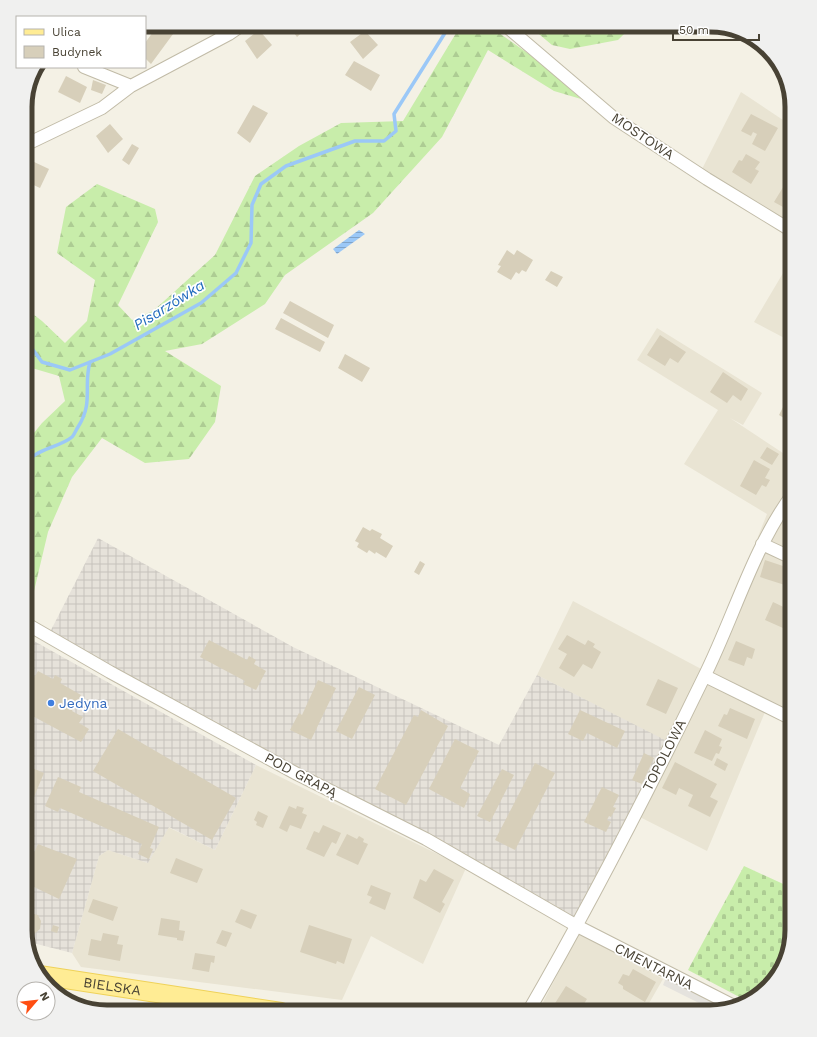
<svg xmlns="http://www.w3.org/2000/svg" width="817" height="1037" font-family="'Work Sans',sans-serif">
	<defs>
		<pattern id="industrial-grid" width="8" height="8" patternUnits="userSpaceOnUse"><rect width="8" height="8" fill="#e6e2da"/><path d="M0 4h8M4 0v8" fill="none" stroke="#c7c3bc"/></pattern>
		<pattern id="forest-firs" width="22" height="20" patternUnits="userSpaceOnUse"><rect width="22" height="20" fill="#c8edaa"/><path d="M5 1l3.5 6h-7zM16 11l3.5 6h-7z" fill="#adcc93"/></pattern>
		<pattern id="cemetery-stones" width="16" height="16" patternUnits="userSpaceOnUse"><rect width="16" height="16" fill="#c8edaa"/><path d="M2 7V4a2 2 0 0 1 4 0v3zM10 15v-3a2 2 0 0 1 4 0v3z" fill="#adcc93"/></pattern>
		<pattern id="water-rules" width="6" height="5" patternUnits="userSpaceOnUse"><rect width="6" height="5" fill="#9bc8f7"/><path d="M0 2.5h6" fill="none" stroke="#80a4c9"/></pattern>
	</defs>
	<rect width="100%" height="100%" fill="#f4f1e5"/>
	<!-- residential -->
	<path fill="#e9e4d3" d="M 741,92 L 792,126 L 792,223 L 700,173 Z
		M 792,258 L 792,342 L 754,322 Z
		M 657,328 L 762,393 L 743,425 L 730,418 L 792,459 L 792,726 L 765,712 L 707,851 L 630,812 L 665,741 L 537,675 L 573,601 L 705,671 L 767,514 L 684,464 L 718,410 L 637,360 Z
		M 256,765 L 466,868 L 423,964 L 371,936 L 342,1000 L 81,967 L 72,953 L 99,856 L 108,850 L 148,863 L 168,827 L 215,850 Z
		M 580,931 L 663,979 L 644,1012 L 538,1012 Z"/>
	<!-- industrial -->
	<path fill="url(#industrial-grid)" d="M 98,538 L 293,647 L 499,745 L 537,675 L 665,740 L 577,921 L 50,632 Z
		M 25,636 L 256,765 L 215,850 L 169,827 L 148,863 L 108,850 L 99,856 L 72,953 L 29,942 L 25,930 Z"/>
	<!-- forest -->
	<path fill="url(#forest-firs)" d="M 461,25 L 488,25 L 540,62 L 581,99 L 554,91 L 488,50 L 442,137 L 373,213 L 285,275 L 265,304 L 202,344 L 165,351 L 221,386 L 215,422 L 189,459 L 145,463 L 102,438 L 72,477 L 48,532 L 25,629 L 25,444 L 42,423 L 65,401 L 59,376 L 25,366 L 25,308 L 42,321 L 65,343 L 87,321 L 95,280 L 57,253 L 66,207 L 97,184 L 155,209 L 158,222 L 118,305 L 132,320 L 153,311 L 215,255 L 255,176 L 299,146 L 341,123 L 403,121 Z
		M 528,25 L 633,25 L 618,40 L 570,49 L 552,45 Z"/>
	<!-- cemetery -->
	<path fill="url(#cemetery-stones)" d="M 744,866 L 792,888 L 792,930 L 781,971 L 755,998 L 747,1001 L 688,970 Z"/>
	<!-- parking -->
	<path fill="#e5e3de" d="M 666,978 L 725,1007 L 715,1011 L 663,985 Z"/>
	<!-- water -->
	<path fill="url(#water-rules)" d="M 359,230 L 365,234 L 337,254 L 333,249 Z"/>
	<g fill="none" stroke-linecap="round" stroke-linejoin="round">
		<!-- stream -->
		<path stroke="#9bc8f7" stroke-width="3.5" d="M 25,339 L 42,362 L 70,370 L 110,354 L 201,303 L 236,273 L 251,243 L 252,205 L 261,184 L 286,166 L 355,141 L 384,141 L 396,131 L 394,114 L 450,25
			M 25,469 C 30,448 58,449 72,437 C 74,435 76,430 78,427 C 94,402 83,386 90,362
			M 25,516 L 31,499 L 25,480"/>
	</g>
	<!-- building -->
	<path fill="#d7cfba" d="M 158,25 L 170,25 L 176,30 L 151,64 L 145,58 L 145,43 Z
		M 288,25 L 310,25 L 297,37 Z
		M 259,30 L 272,45 L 257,59 L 245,41 Z
		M 365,31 L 378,45 L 363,59 L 350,42 Z
		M 354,61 L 380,75 L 371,91 L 345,75 Z
		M 66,76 L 87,87 L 80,103 L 58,92 Z
		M 93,80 L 106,85 L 102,94 L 91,90 Z
		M 253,105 L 268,113 L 250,143 L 237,133 Z
		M 751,114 L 778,128 L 765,151 L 752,144 L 757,134 L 753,132 L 751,136 L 741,131 Z
		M 110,124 L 123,139 L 108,153 L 96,136 Z
		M 132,144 L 139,148 L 129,165 L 122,160 Z
		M 746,154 L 760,162 L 755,169 L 759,171 L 751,184 L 732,172 L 739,160 L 742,161 Z
		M 32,161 L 49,169 L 40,188 L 25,181 L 25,176 Z
		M 785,184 L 792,188 L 792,212 L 774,202 Z
		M 507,250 L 514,255 L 517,250 L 533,260 L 526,272 L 522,270 L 519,274 L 516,272 L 511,280 L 497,272 L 501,266 L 498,265 Z
		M 551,271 L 563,277 L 557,287 L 545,280 Z
		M 290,301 L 334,325 L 328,338 L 283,313 Z
		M 281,318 L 325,342 L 320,352 L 275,329 Z
		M 660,335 L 686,352 L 678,363 L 670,358 L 665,366 L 647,355 Z
		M 345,354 L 370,368 L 362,382 L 338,368 Z
		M 723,372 L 748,389 L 741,401 L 733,395 L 727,403 L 710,392 Z
		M 786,401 L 792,405 L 792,423 L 779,415 Z
		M 792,429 L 792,441 L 787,438 Z
		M 767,447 L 779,454 L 772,465 L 760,458 Z
		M 754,460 L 770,469 L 765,478 L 770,480 L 766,487 L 762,485 L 756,495 L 740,486 Z
		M 363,527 L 370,531 L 372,529 L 382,534 L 380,538 L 393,546 L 386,558 L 376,552 L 375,554 L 369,550 L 367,553 L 357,547 L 359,543 L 355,541 Z
		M 765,560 L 792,569 L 788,586 L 760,577 Z
		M 420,561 L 425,564 L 419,575 L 414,572 Z
		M 792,586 L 792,609 L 784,605 Z
		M 773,602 L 792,611 L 792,632 L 765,620 Z
		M 567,635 L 585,645 L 588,640 L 595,644 L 593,647 L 601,652 L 592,669 L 583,664 L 574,677 L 559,668 L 567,654 L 558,649 Z
		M 209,640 L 247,660 L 249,656 L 256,660 L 254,664 L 266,671 L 256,690 L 243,684 L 245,681 L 200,657 Z
		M 736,641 L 755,649 L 752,659 L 747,657 L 744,666 L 728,660 Z
		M 38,671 L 53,679 L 55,675 L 62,679 L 60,683 L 81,695 L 72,711 L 83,717 L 79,723 L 89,729 L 81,742 L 25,712 L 25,693 Z
		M 658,679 L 678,688 L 666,714 L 646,705 Z
		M 318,680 L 336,688 L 311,740 L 290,730 L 299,713 L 302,715 Z
		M 359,687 L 375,695 L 352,739 L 336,731 Z
		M 730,708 L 755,719 L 747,739 L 718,726 L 724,714 L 727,715 Z
		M 421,710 L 448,726 L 406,805 L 375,789 L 414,715 L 418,717 Z
		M 580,710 L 625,731 L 617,748 L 587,733 L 583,741 L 568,734 Z
		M 118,729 L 236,798 L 212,840 L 93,771 Z
		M 705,730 L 722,739 L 719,746 L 722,747 L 719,754 L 716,753 L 712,761 L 694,753 Z
		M 455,739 L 479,751 L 460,788 L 470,794 L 464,808 L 429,789 Z
		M 644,753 L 654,758 L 642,784 L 632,780 Z
		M 717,758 L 728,764 L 725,771 L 714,765 Z
		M 675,762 L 717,784 L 710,797 L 718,801 L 710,817 L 688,806 L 693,795 L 679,788 L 676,795 L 662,788 Z
		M 535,763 L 555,773 L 515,850 L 495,840 Z
		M 25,765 L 44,773 L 31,804 L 25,802 Z
		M 502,769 L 514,775 L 490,822 L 477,816 Z
		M 58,777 L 81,787 L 79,792 L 159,827 L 150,848 L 153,849 L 149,859 L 138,854 L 142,844 L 60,808 L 58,812 L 45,806 Z
		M 602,787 L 619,795 L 613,807 L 616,808 L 611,817 L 609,816 L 607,820 L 611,822 L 606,832 L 584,822 Z
		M 289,806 L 296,809 L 297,806 L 304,808 L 302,813 L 307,815 L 301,829 L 290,825 L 287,832 L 279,828 Z
		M 258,811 L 268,816 L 263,828 L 256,825 L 257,822 L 254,820 Z
		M 323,825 L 341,833 L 336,844 L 332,842 L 324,857 L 306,849 L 314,831 L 319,833 Z
		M 347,834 L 357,839 L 359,836 L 364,839 L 363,842 L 368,844 L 358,865 L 336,855 Z
		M 38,844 L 77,859 L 59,899 L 34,887 L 26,912 L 38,915 L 41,921 L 40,929 L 33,935 L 26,933 L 25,930 L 25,873 Z
		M 176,858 L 203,869 L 197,883 L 170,873 Z
		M 434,869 L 454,880 L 442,902 L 445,904 L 440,913 L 413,898 L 420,879 L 426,882 Z
		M 371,885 L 391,893 L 385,910 L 369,903 L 372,897 L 367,895 Z
		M 93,899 L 118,907 L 113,921 L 88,912 Z
		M 241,909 L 257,915 L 251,929 L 235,922 Z
		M 161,918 L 180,921 L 179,930 L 185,931 L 183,941 L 177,940 L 177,938 L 158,935 Z
		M 53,925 L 59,927 L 57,933 L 51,931 Z
		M 309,925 L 352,939 L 344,964 L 337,961 L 336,964 L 300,952 Z
		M 222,930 L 232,933 L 226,947 L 216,943 Z
		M 103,933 L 119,936 L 117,944 L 123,945 L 120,961 L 88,955 L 91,939 L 101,941 Z
		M 195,953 L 215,956 L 214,963 L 211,962 L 209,972 L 192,969 Z
		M 633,969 L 656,982 L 645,1002 L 623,989 L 623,986 L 618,983 L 623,974 L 629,976 Z
		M 566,986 L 587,999 L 579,1012 L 559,1012 L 552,1008 Z
		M 602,1004 L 610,1009 L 609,1012 L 598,1011 Z
		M 586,1005 L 595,1011 L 595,1012 L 581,1012 Z
		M 116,1008 L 124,1010 L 124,1012 L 116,1012 Z"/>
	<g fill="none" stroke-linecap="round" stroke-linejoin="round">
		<defs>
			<path id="minor" d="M 210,25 L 229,34
				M 505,25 L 614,118 L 707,179 L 792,231
				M 84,67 L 131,86
				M 25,145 L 102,108 L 131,86 L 229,34 L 242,25
				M 762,544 L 792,558
				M 25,623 L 110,672 L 297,774 L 426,839 L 577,926 L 732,1005
				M 705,676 L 792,719
				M 528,1012 C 591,903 649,790 704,677 C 734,617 752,550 792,495"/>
			<g id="primary">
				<path id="s1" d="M 39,975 L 281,1012"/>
			</g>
		</defs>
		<!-- minor casing -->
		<use href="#minor" stroke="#c1bba7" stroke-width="14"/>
		<!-- primary casing -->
		<use href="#primary" stroke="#efd259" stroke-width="20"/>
		<!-- minor -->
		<use href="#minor" stroke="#fff" stroke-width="12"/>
		<!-- primary -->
		<use href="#primary" stroke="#ffec94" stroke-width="18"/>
	</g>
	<!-- markers -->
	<circle fill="#3f7fe0" stroke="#fff" stroke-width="1.5" cx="51" cy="703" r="4"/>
	<g text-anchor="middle" stroke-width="3.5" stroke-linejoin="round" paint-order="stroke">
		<!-- street labels -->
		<g font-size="14" fill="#484234" stroke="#fff">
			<text transform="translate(643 136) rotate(34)" y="5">MOSTOWA</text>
			<text transform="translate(664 755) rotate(-63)" y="5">TOPOLOWA</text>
			<text transform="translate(301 775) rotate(28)" y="5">POD GRAPĄ</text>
			<text transform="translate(654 966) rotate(27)" y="5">CMENTARNA</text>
			<text dy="5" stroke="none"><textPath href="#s1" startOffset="74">BIELSKA</textPath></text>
		</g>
		<!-- shop labels -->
		<g font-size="14" fill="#366cbe" stroke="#fff" text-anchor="start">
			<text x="59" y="708">Jedyna</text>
		</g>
		<!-- water labels -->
		<g font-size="15" font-style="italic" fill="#236cbe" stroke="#fff">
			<text transform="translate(169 305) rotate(-32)" y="5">Pisarzówka</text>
		</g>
	</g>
	<!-- crop -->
	<path d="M0 0H817V1037H0ZM107 32H710A75 75 0 0 1 785 107V930A75 75 0 0 1 710 1005H107A75 75 0 0 1 32 930V107A75 75 0 0 1 107 32Z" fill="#f0f0ef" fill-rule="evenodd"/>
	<path fill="none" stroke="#484234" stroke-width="5" d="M107 32H710A75 75 0 0 1 785 107V930A75 75 0 0 1 710 1005H107A75 75 0 0 1 32 930V107A75 75 0 0 1 107 32Z"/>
	<!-- legend -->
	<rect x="16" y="16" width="130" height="52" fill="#ffffff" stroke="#b6b3ae"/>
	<rect x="24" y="29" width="20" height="6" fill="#ffec94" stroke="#b6b3ae"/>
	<text x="52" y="36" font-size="12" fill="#484234">Ulica</text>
	<rect x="24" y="46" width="20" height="12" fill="#d7cfba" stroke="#b6b3ae"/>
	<text x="52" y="56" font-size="12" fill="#484234">Budynek</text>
	<!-- north arrow -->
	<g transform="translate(36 1001) rotate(62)"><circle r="19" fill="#ffffff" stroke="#b6b3ae"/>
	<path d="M0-3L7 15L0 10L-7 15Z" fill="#ff4e12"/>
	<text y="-6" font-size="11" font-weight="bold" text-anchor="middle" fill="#484234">N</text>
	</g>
	<!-- scale -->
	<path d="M673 34v6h86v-6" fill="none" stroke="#484234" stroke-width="2"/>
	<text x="679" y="34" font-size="12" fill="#484234" stroke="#ffffff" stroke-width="3" paint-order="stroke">50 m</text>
</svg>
